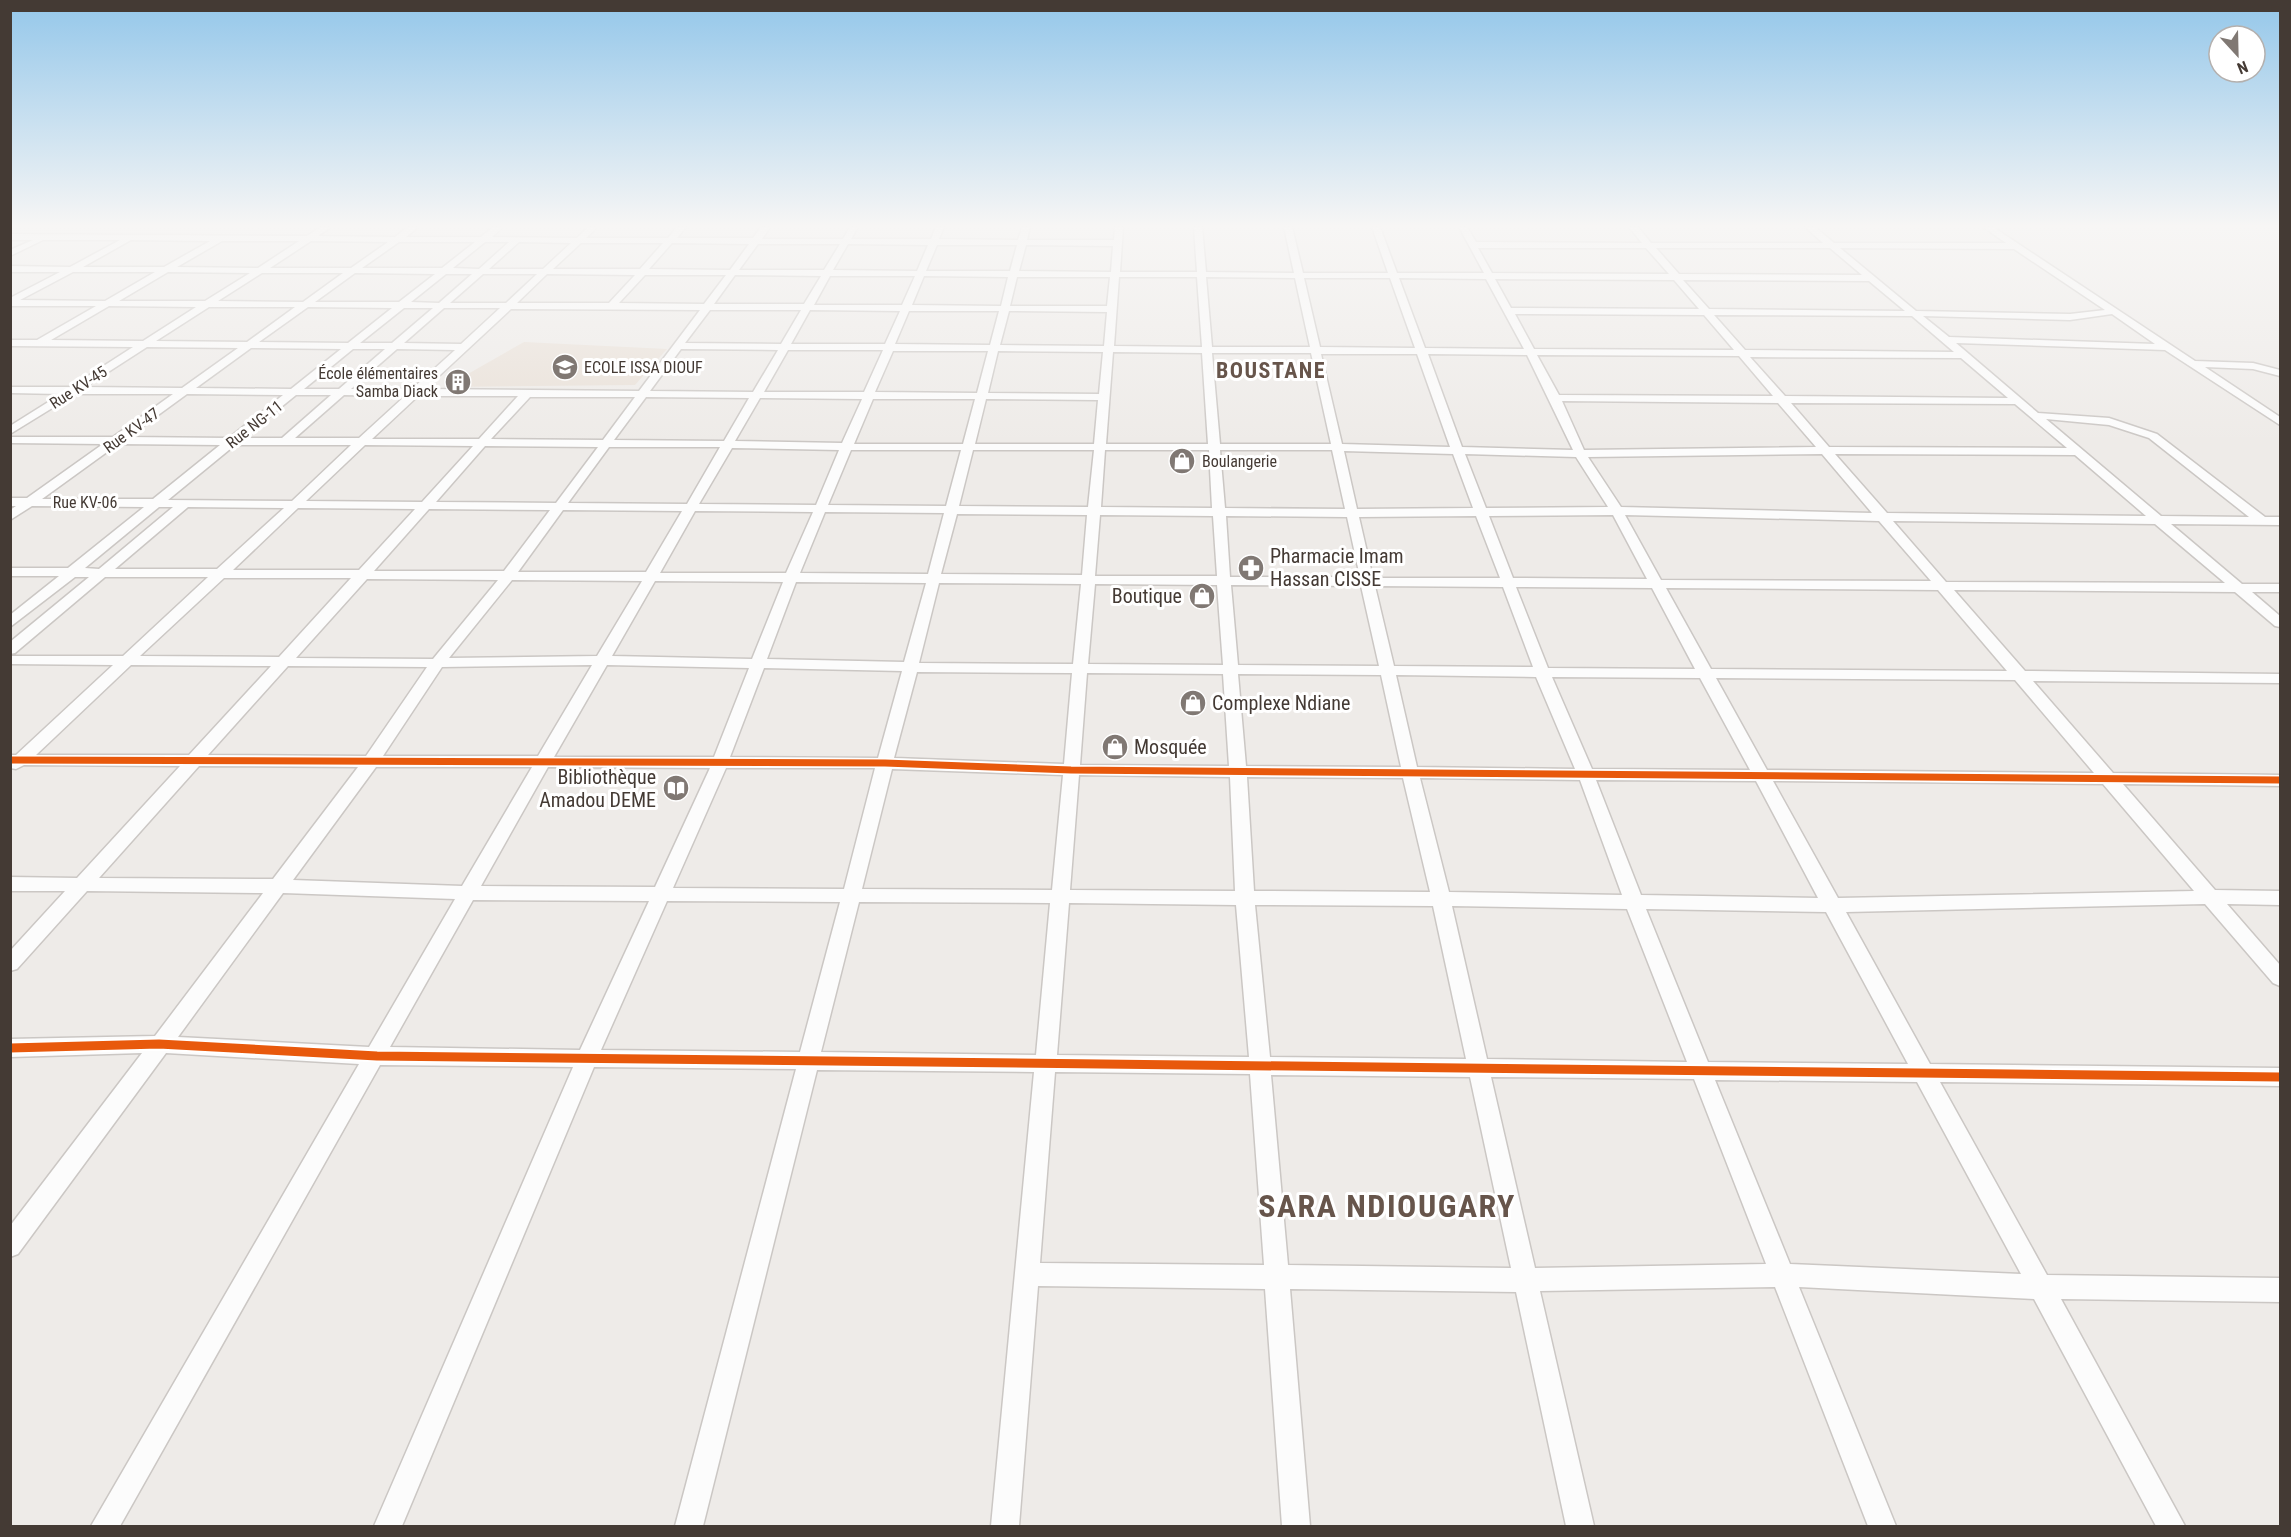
<svg xmlns="http://www.w3.org/2000/svg" width="2291" height="1537" font-family="'Roboto Condensed',sans-serif">
	<rect width="100%" height="100%" fill="#eeebe8"/>
	<!-- education -->
	<path fill="#e9e0d7" d="M 524,342 L 667,349 L 635,385 L 445,387 Z"/>
	<g fill="none" stroke-linecap="round" stroke-linejoin="round">
		<defs>
			<path id="minor" d="M 321,227 L 331,227 L 318,236 L 395,237 L 408,227 L 418,227 L 406,237 L 481,237 L 493,227 L 503,227 L 492,237 L 577,238 L 588,227 L 597,227 L 586,238 L 668,238 L 677,227 L 686,227 L 677,238 L 753,238 L 761,227 L 770,227 L 762,239 L 843,239 L 850,227 L 858,227 L 851,239 L 931,239 L 936,227 L 944,227 L 939,239 L 1018,240 L 1022,227 L 1030,227 L 1027,240 L 1114,240 L 1115,227 L 1123,227 L 1120,272 L 1197,272 L 1194,227 L 1202,227 L 1206,272 L 1294,273 L 1284,227 L 1292,227 L 1303,273 L 1388,273 L 1372,227 L 1380,227 L 1397,273 L 1484,273 L 1459,227 L 1467,227 L 1476,242 L 1642,243 L 1629,227 L 1638,227 L 1651,243 L 1823,243 L 1805,227 L 1815,227 L 1834,243 L 2006,243 L 1983,227 L 1993,227 L 2195,361 L 2253,363 L 2280,370 L 2280,376 L 2253,369 L 2205,367 L 2280,417 L 2280,425 L 2165,350 L 1956,343 L 2038,413 L 2109,418 L 2157,434 L 2265,517 L 2280,517 L 2280,525 L 2171,524 L 2242,584 L 2280,584 L 2280,592 L 2252,592 L 2280,616 L 2280,627 L 2275,626 L 2235,592 L 1954,590 L 2025,671 L 2280,674 L 2280,683 L 2033,681 L 2113,773 L 2280,775 L 2280,786 L 2123,784 L 2215,890 L 2280,891 L 2280,905 L 2227,904 L 2280,965 L 2280,986 L 2273,983 L 2205,904 L 1846,912 L 1930,1064 L 2280,1068 L 2280,1086 L 1940,1082 L 2047,1275 L 2280,1278 L 2280,1302 L 2061,1299 L 2185,1526 L 2156,1526 L 2034,1299 L 1799,1287 L 1896,1526 L 1868,1526 L 1775,1287 L 1540,1291 L 1594,1526 L 1566,1526 L 1516,1292 L 1290,1289 L 1310,1526 L 1282,1526 L 1265,1289 L 1038,1286 L 1019,1526 L 991,1526 L 1034,1072 L 817,1070 L 703,1526 L 675,1526 L 796,1069 L 594,1067 L 402,1526 L 374,1526 L 573,1067 L 380,1065 L 120,1526 L 91,1526 L 359,1064 L 166,1053 L 18,1254 L 10,1257 L 10,1226 L 142,1053 L 10,1057 L 10,1039 L 155,1036 L 263,893 L 87,891 L 17,969 L 10,971 L 10,951 L 65,891 L 10,891 L 10,877 L 77,878 L 180,766 L 24,765 L 16,769 L 10,768 L 10,755 L 16,755 L 113,665 L 10,664 L 10,656 L 123,656 L 208,577 L 105,577 L 15,653 L 10,654 L 10,642 L 89,577 L 75,577 L 10,627 L 10,615 L 59,576 L 10,576 L 10,568 L 68,568 L 144,507 L 32,506 L 10,520 L 10,510 L 16,506 L 10,506 L 10,498 L 27,498 L 103,444 L 10,443 L 10,437 L 113,437 L 173,394 L 75,394 L 10,434 L 10,426 L 61,394 L 10,393 L 10,387 L 71,387 L 133,347 L 10,346 L 10,340 L 37,340 L 96,306 L 10,306 L 10,298 L 60,272 L 10,272 L 10,266 L 70,267 L 120,240 L 43,240 L 10,256 L 10,250 L 33,240 L 10,240 L 10,234 L 307,236 ZM 131,240 L 210,241 L 164,267 L 83,267 ZM 222,241 L 299,241 L 258,268 L 177,267 ZM 311,241 L 388,242 L 351,268 L 270,268 ZM 399,242 L 475,242 L 442,268 L 362,268 ZM 485,242 L 509,242 L 479,269 L 453,268 ZM 519,242 L 571,243 L 543,269 L 489,269 ZM 581,243 L 663,243 L 640,269 L 553,269 ZM 672,243 L 749,244 L 730,270 L 649,269 ZM 758,244 L 840,244 L 824,270 L 739,270 ZM 848,244 L 928,245 L 917,271 L 833,270 ZM 937,245 L 1017,245 L 1010,271 L 926,271 ZM 1026,245 L 1113,246 L 1111,272 L 1019,271 ZM 1478,248 L 1646,248 L 1669,274 L 1492,273 ZM 1656,248 L 1830,248 L 1862,275 L 1679,274 ZM 1840,248 L 2014,249 L 2105,310 L 2070,314 L 1916,311 ZM 73,272 L 155,272 L 105,301 L 20,300 ZM 168,272 L 250,273 L 205,301 L 119,301 ZM 262,273 L 343,273 L 303,302 L 218,301 ZM 355,273 L 435,274 L 399,302 L 315,302 ZM 446,274 L 472,274 L 439,303 L 411,302 ZM 483,274 L 537,274 L 506,303 L 450,303 ZM 547,274 L 635,275 L 609,303 L 517,303 ZM 645,275 L 726,275 L 704,304 L 619,303 ZM 735,275 L 821,276 L 804,304 L 714,304 ZM 830,276 L 915,276 L 902,305 L 814,305 ZM 924,276 L 1008,277 L 1001,306 L 912,305 ZM 1017,277 L 1110,277 L 1107,306 L 1010,306 ZM 1119,277 L 1197,277 L 1202,347 L 1114,346 ZM 1206,277 L 1295,278 L 1310,347 L 1212,347 ZM 1304,278 L 1390,278 L 1415,348 L 1320,347 ZM 1399,278 L 1486,279 L 1524,349 L 1425,348 ZM 1495,279 L 1674,280 L 1699,309 L 1511,308 ZM 1683,280 L 1869,281 L 1905,311 L 1709,309 ZM 109,306 L 196,307 L 143,341 L 51,340 ZM 209,307 L 295,307 L 247,342 L 156,341 ZM 308,307 L 392,308 L 348,343 L 259,342 ZM 404,308 L 433,308 L 392,343 L 360,343 ZM 444,308 L 500,308 L 461,344 L 404,343 ZM 511,309 L 700,310 L 639,391 L 425,389 ZM 710,310 L 801,310 L 781,344 L 685,343 ZM 810,310 L 900,311 L 885,344 L 791,344 ZM 909,311 L 999,311 L 990,345 L 895,344 ZM 1009,311 L 1107,312 L 1104,346 L 1000,345 ZM 1515,314 L 1704,315 L 1734,350 L 1534,349 ZM 2112,314 L 2155,344 L 1949,337 L 1923,316 L 2070,320 ZM 1714,315 L 1912,316 L 1954,352 L 1745,350 ZM 147,347 L 238,348 L 182,388 L 85,387 ZM 251,348 L 341,349 L 291,389 L 196,388 ZM 353,349 L 385,349 L 339,389 L 304,389 ZM 397,349 L 455,350 L 412,389 L 351,389 ZM 681,349 L 778,350 L 753,392 L 650,391 ZM 788,350 L 883,350 L 864,392 L 764,392 ZM 893,351 L 988,351 L 977,393 L 875,392 ZM 998,351 L 1103,352 L 1099,394 L 988,393 ZM 1113,352 L 1202,353 L 1208,444 L 1106,444 ZM 1212,353 L 1311,353 L 1331,444 L 1220,444 ZM 1321,354 L 1417,354 L 1450,447 L 1342,444 ZM 1428,354 L 1527,355 L 1573,450 L 1462,447 ZM 1537,355 L 1739,356 L 1773,396 L 1559,395 ZM 1750,357 L 1961,358 L 2008,398 L 1785,396 ZM 187,394 L 283,395 L 229,438 L 128,437 ZM 296,395 L 331,395 L 282,438 L 243,438 ZM 344,395 L 405,396 L 359,438 L 295,438 ZM 418,396 L 518,396 L 479,439 L 372,439 ZM 530,397 L 635,397 L 603,440 L 491,439 ZM 646,397 L 749,398 L 724,441 L 614,440 ZM 760,398 L 862,399 L 842,443 L 735,441 ZM 873,399 L 975,399 L 963,444 L 854,444 ZM 986,399 L 1098,400 L 1094,444 L 975,444 ZM 1562,401 L 1778,403 L 1816,447 L 1584,450 ZM 1791,403 L 2015,404 L 2067,448 L 1829,447 ZM 2046,419 L 2109,425 L 2149,438 L 2249,517 L 2161,516 ZM 118,444 L 220,445 L 153,499 L 42,499 ZM 235,445 L 351,445 L 292,501 L 168,500 ZM 365,445 L 473,446 L 422,502 L 306,501 ZM 485,446 L 598,447 L 556,503 L 436,502 ZM 609,447 L 720,447 L 687,504 L 568,503 ZM 732,448 L 839,450 L 816,505 L 699,504 ZM 851,450 L 961,450 L 946,506 L 828,505 ZM 973,450 L 1094,450 L 1088,507 L 959,506 ZM 1105,450 L 1209,450 L 1212,508 L 1101,507 ZM 1220,450 L 1332,450 L 1345,509 L 1225,508 ZM 1344,451 L 1453,454 L 1473,508 L 1357,509 ZM 1465,454 L 1576,457 L 1608,507 L 1486,508 ZM 1822,454 L 1872,513 L 1621,507 L 1588,457 ZM 1835,454 L 2075,455 L 2146,516 L 1887,513 ZM 159,507 L 173,507 L 99,569 L 85,568 ZM 188,507 L 284,508 L 217,569 L 115,569 ZM 298,508 L 415,509 L 359,570 L 233,570 ZM 429,509 L 550,510 L 504,571 L 374,571 ZM 563,510 L 682,511 L 646,572 L 518,572 ZM 695,511 L 813,512 L 786,573 L 660,573 ZM 825,512 L 944,513 L 928,574 L 800,573 ZM 957,514 L 1087,515 L 1082,575 L 941,574 ZM 1100,515 L 1213,516 L 1217,576 L 1095,576 ZM 1613,515 L 1647,579 L 1513,578 L 1489,516 ZM 1625,515 L 1879,521 L 1931,581 L 1661,580 ZM 1226,516 L 1347,517 L 1360,577 L 1230,577 ZM 1476,516 L 1500,578 L 1373,578 L 1359,517 ZM 1893,521 L 2155,524 L 2225,583 L 1946,582 ZM 224,578 L 351,578 L 279,657 L 140,656 ZM 367,579 L 498,580 L 433,659 L 296,658 ZM 512,580 L 642,581 L 597,656 L 449,658 ZM 655,581 L 783,582 L 752,659 L 612,656 ZM 796,582 L 926,583 L 904,662 L 767,659 ZM 939,583 L 1081,584 L 1073,664 L 919,663 ZM 1095,584 L 1217,585 L 1223,665 L 1088,664 ZM 1231,585 L 1361,586 L 1379,666 L 1238,665 ZM 1375,586 L 1503,587 L 1533,667 L 1394,666 ZM 1516,587 L 1652,588 L 1695,669 L 1548,668 ZM 1666,588 L 1938,590 L 2007,671 L 1711,669 ZM 131,665 L 271,666 L 189,755 L 36,755 ZM 592,665 L 538,756 L 383,756 L 442,667 ZM 607,665 L 749,668 L 714,757 L 554,757 ZM 288,666 L 427,667 L 366,756 L 208,755 ZM 764,668 L 902,671 L 878,758 L 730,757 ZM 917,672 L 1072,673 L 1064,764 L 894,758 ZM 1087,673 L 1223,674 L 1229,766 L 1080,765 ZM 1238,674 L 1381,675 L 1401,767 L 1246,766 ZM 1396,675 L 1536,677 L 1575,769 L 1417,767 ZM 1552,677 L 1700,678 L 1750,770 L 1592,769 ZM 1716,678 L 2015,680 L 2094,773 L 1767,770 ZM 199,766 L 358,767 L 273,879 L 99,878 ZM 376,767 L 532,767 L 462,886 L 293,880 ZM 548,767 L 710,768 L 655,887 L 481,886 ZM 726,768 L 875,768 L 844,889 L 673,888 ZM 892,769 L 1063,775 L 1052,890 L 862,889 ZM 1079,775 L 1230,777 L 1235,891 L 1070,890 ZM 1247,777 L 1403,778 L 1430,892 L 1254,891 ZM 1420,778 L 1580,780 L 1622,895 L 1449,892 ZM 1596,780 L 1756,781 L 1818,898 L 1641,895 ZM 1773,781 L 2103,784 L 2194,891 L 1838,898 ZM 283,893 L 455,899 L 369,1047 L 178,1037 ZM 473,900 L 649,901 L 580,1050 L 390,1047 ZM 667,901 L 840,902 L 800,1052 L 601,1050 ZM 859,902 L 1050,903 L 1036,1055 L 821,1052 ZM 1069,903 L 1236,905 L 1249,1057 L 1057,1055 ZM 1255,905 L 1433,906 L 1466,1059 L 1270,1057 ZM 1452,906 L 1627,909 L 1687,1062 L 1487,1059 ZM 1646,909 L 1826,912 L 1908,1064 L 1708,1062 ZM 1055,1072 L 1250,1074 L 1264,1265 L 1040,1263 ZM 1271,1075 L 1470,1077 L 1511,1268 L 1288,1265 ZM 1491,1077 L 1694,1079 L 1766,1264 L 1535,1268 ZM 1715,1080 L 1917,1082 L 2021,1274 L 1790,1264 Z"/>
		</defs>
		<!-- minor casing -->
		<use href="#minor" stroke="#cbc7c4" stroke-width="3"/>
		<!-- minor -->
		<use href="#minor" fill="#fcfcfc" fill-rule="evenodd"/>
		<defs>
			<path id="cycleway-far1" d="M 10,760 L 885,763 L 1071,770 L 2280,780"/>
			<path id="cycleway" d="M 10,1048 L 159,1044 L 377,1056 L 2280,1077"/>
		</defs>
		<!-- cycleway-far1 casing -->
		<use href="#cycleway-far1" stroke="#fff" stroke-width="10"/>
		<!-- cycleway casing -->
		<use href="#cycleway" stroke="#fff" stroke-width="13"/>
		<!-- cycleway-far1 -->
		<use href="#cycleway-far1" stroke="#e8590c" stroke-width="7"/>
		<!-- cycleway -->
		<use href="#cycleway" stroke="#e8590c" stroke-width="9"/>
	</g>
	<!-- sky -->
	<linearGradient id="sky" x2="0" y2="1"><stop stop-color="#94c7ea"/><stop offset="0.51" stop-color="#f7f6f5"/><stop offset="1" stop-color="#f7f6f5" stop-opacity="0"/></linearGradient>
	<rect width="2291" height="443" fill="url(#sky)"/>
	<!-- icons -->
	<defs>
		<symbol id="school-disc" viewBox="-11 -11 22 22"><circle r="9.5" fill="#807873" stroke="#fff"/><path d="M0-5L7-2L0 1L-7-2ZM-4 1L0 2.5L4 1V4Q0 6-4 4Z" fill="#fff"/></symbol>
		<symbol id="building-disc" viewBox="-11 -11 22 22"><circle r="9.5" fill="#807873" stroke="#fff"/><path d="M-4-6H4V6H1V3H-1V6H-4ZM-2.5-4.3h1.7v1.8h-1.7ZM.8-4.3h1.7v1.8H.8ZM-2.5-1h1.7V.8h-1.7ZM.8-1h1.7V.8H.8Z" fill="#fff"/></symbol>
		<symbol id="shop-disc" viewBox="-11 -11 22 22"><circle r="9.5" fill="#807873" stroke="#fff"/><path d="M-5-2.5h2.3a2.7 3.5 0 0 1 5.4 0H5L5.5 6h-11ZM-1.5-2.5h3a1.5 2.3 0 0 0-3 0Z" fill="#fff"/></symbol>
		<symbol id="pharmacy-disc" viewBox="-11 -11 22 22"><circle r="9.5" fill="#807873" stroke="#fff"/><path d="M-2-6h4v4h4v4h-4v4h-4v-4h-4v-4h4Z" fill="#fff"/></symbol>
		<symbol id="library-disc" viewBox="-11 -11 22 22"><circle r="9.5" fill="#807873" stroke="#fff"/><path d="M-6-4Q-3-5.5-.7-3.5V5Q-3 3-6 4ZM6-4Q3-5.5 .7-3.5V5Q3 3 6 4Z" fill="#fff"/></symbol>
	</defs>
	<g fill-rule="evenodd">
		<use href="#school-disc" x="550" y="352" width="30" height="30"/>
		<use href="#building-disc" x="443" y="367" width="30" height="30"/>
		<use href="#shop-disc" x="1167" y="446" width="30" height="30"/>
		<use href="#pharmacy-disc" x="1236" y="553" width="30" height="30"/>
		<use href="#shop-disc" x="1187" y="581" width="30" height="30"/>
		<use href="#shop-disc" x="1178" y="688" width="30" height="30"/>
		<use href="#shop-disc" x="1100" y="732" width="30" height="30"/>
		<use href="#library-disc" x="661" y="773" width="30" height="30"/>
	</g>
	<g text-anchor="middle" stroke-width="6" stroke-linejoin="round" paint-order="stroke">
		<!-- far-poi labels -->
		<g font-size="16" fill="#443a34" stroke="#fff" text-anchor="start">
			<text x="584" y="373">ECOLE ISSA DIOUF</text>
			<text x="438" y="379" text-anchor="end">École élémentaires<tspan x="438" dy="18">Samba Diack</tspan></text>
			<text x="1202" y="467">Boulangerie</text>
		</g>
		<!-- far-street labels -->
		<g font-size="16" fill="#443a34" stroke="#fff">
			<text transform="translate(78 387) rotate(-33)" y="6">Rue KV-45</text>
			<text transform="translate(254 424) rotate(-38)" y="6">Rue NG-11</text>
			<text transform="translate(131 430) rotate(-36)" y="6">Rue KV-47</text>
			<text x="85" y="508">Rue KV-06</text>
		</g>
		<!-- poi labels -->
		<g font-size="20" fill="#443a34" stroke="#fff" text-anchor="start">
			<text x="1270" y="563">Pharmacie Imam<tspan x="1270" dy="23">Hassan CISSE</tspan></text>
			<text x="1182" y="603" text-anchor="end">Boutique</text>
			<text x="1212" y="710">Complexe Ndiane</text>
			<text x="1134" y="754">Mosquée</text>
			<text x="656" y="784" text-anchor="end">Bibliothèque<tspan x="656" dy="23">Amadou DEME</tspan></text>
		</g>
		<!-- far-district labels -->
		<g font-size="22" font-weight="bold" letter-spacing="1.5" fill="#67554b" stroke="#fff">
			<text x="1271" y="378">BOUSTANE</text>
		</g>
		<!-- near-district labels -->
		<g font-size="32" font-weight="bold" letter-spacing="1.5" fill="#67554b" stroke="#fff">
			<text x="1387" y="1217">SARA NDIOUGARY</text>
		</g>
	</g>
	<!-- border -->
	<rect width="2291" height="1537" fill="none" stroke="#443a34" stroke-width="24"/>
	<!-- north arrow -->
	<g transform="translate(2237 54) rotate(158)"><circle r="28" fill="#ffffff" stroke="#b4b0ae" stroke-width="1.5"/>
	<path d="M0-4.5L10 22L0 15L-10 22Z" fill="#807873"/>
	<text y="-9" font-size="16" font-weight="bold" text-anchor="middle" fill="#443a34">N</text>
	</g>
</svg>
